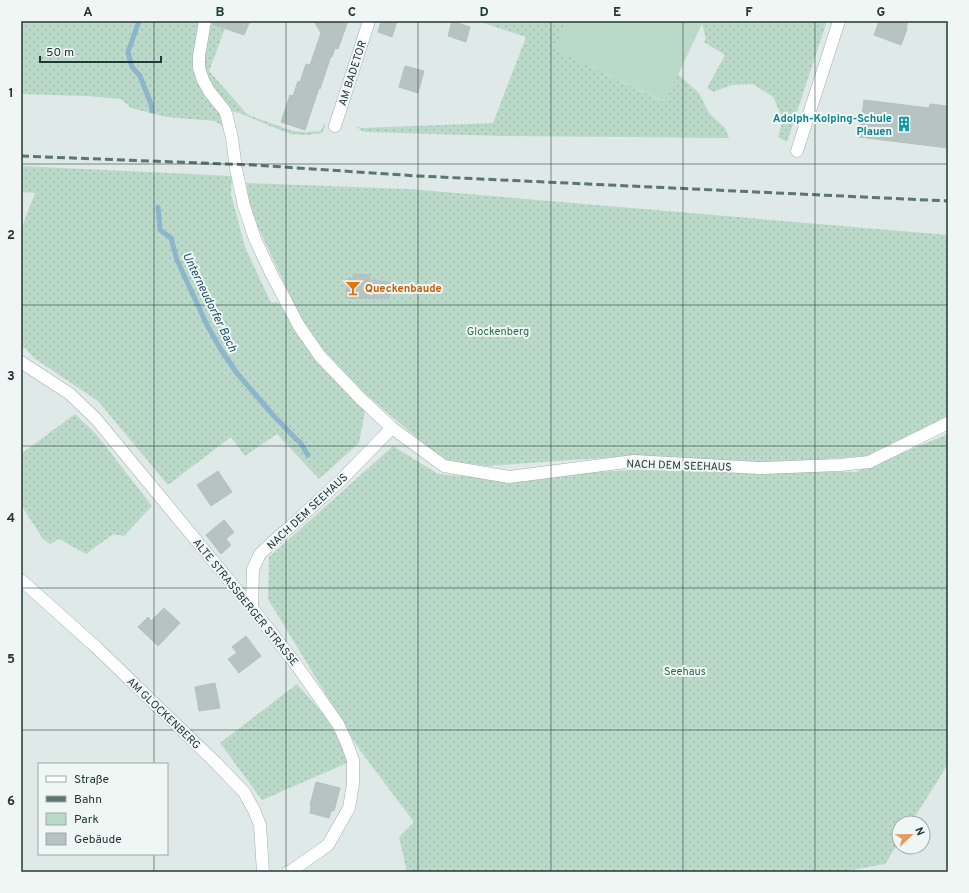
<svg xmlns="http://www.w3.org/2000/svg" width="969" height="893" font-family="Overpass,sans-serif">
	<defs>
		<pattern id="grass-dots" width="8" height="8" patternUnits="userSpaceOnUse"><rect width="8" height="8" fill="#bad9c8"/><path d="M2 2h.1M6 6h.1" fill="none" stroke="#a0bbac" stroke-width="1.8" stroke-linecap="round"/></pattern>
	</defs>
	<rect width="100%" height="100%" fill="#dfe9e7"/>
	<!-- grass -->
	<path fill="url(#grass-dots)" d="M 21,21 L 203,21 L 195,54 L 227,129 L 215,121 L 166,117 L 131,108 L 121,99 L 86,96 L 21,94 Z
		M 478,21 L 568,21 L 555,49 L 664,102 L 678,74 L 699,93 L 709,113 L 725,128 L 729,138 L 501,136 L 367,132 L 362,131 L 356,126 L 362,128 L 493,123 L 526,37 Z
		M 697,21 L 827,21 L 787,142 L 778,137 L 783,119 L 773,97 L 753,84 L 732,85 L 713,92 L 707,88 L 725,55 L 704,42 L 706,38 L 702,24 Z
		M 212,24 L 219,24 L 226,26 L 209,71 L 248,115 L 293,131 L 305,132 L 321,131 L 324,123 L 325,127 L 322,133 L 307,135 L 291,134 L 270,126 L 240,113 L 228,111 L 204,72 L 204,42 L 207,29 Z
		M 21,166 L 232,176 L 231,194 L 245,247 L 271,303 L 277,302 L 286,310 L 294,330 L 316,360 L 340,386 L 361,403 L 365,411 L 359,443 L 319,479 L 277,434 L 245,456 L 231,437 L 168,485 L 98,401 L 34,358 L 26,349 L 21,346 L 21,229 L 35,193 L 21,192 Z
		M 246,183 L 409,189 L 948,235 L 948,418 L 867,456 L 765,463 L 615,457 L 487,466 L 443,460 L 357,387 L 318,350 L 294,304 L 251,212 Z
		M 75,414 L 96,434 L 152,506 L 124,536 L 113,534 L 86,554 L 59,539 L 50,544 L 43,539 L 23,508 L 21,504 L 21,454 Z
		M 948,434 L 948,764 L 911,823 L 899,823 L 899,842 L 885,864 L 841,872 L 407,872 L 399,837 L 414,822 L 359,749 L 268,599 L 269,557 L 393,446 L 438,474 L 487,478 L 631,470 L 856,472 Z
		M 297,684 C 311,700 340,729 345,750 C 346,754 347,758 347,763 L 262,800 L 220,743 Z"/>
	<!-- park -->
	<path fill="#bad9c8" d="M 568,21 L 697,21 L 702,24 L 665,102 L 555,49 Z"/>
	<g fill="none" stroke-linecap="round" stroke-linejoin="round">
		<!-- stream -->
		<path stroke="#8bb6cb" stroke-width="5" d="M 139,21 L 128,52 L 132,67 L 140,76 L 151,104 L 152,111
			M 158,207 L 160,230 L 171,238 L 177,260 L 207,325 L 220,348 L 236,372 L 273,415 L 297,440 L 300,442 L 303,447 L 308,455"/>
	</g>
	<!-- building -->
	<path fill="#b5c4c0" stroke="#b2c2bf" d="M 212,21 L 250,21 L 244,35 L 212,24 Z
		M 314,21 L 348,21 L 338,49 L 335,48 L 332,57 L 331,56 L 320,89 L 319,88 L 305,130 L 281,122 L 290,95 L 293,96 L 298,81 L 300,82 L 306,64 L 310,65 L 321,33 Z
		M 381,21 L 397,21 L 392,37 L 378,32 Z
		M 452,21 L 470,27 L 466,42 L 448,36 Z
		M 879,21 L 908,21 L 906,29 L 907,29 L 901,45 L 874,35 Z
		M 405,66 L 424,71 L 418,93 L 399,87 Z
		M 864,100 L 929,108 L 930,104 L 948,106 L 948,148 L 859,137 Z
		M 353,274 L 370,275 L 369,280 L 377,280 L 377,281 L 390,282 L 389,299 L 346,298 L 347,279 L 353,279 Z
		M 218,471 L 232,492 L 211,506 L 197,485 Z
		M 224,520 L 234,532 L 226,539 L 231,545 L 221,554 L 206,535 Z
		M 164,608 L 180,623 L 158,646 L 138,627 L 148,617 L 151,621 Z
		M 246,636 L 261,656 L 239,673 L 228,659 L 237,653 L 232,647 Z
		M 215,683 L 220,708 L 199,711 L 195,687 Z
		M 316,782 L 340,788 L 334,811 L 331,811 L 329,818 L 310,813 L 311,806 L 310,805 Z"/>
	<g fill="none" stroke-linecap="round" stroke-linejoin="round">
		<defs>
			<path id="minor" d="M 205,21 L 199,56 L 199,68 L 203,80 L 209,91 L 225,111 L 227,117 L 232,138 L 236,169 L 244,206 L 255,239 L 271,273 L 299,326 L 320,356 L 360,398 L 392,428 L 444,466 L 509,477 L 634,461 L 759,468 L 840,465 L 869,462 L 948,423
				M 335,126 L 369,21
				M 797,151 L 839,21
				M 21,362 L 70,394 L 96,419 L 252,608 L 295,663 L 338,724 L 346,741 L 353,760 L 353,784 L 349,808 L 328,845 L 291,871 L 288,872
				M 252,608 L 253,569 L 260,554 L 277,538 L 290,527 L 341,480 L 392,428"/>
			<path id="secondary" d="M 21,580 L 96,647 L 216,763 L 244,792 L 254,810 L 260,825 L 263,872"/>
		</defs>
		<!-- minor casing -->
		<use href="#minor" stroke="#a3b0ae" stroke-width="13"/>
		<!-- secondary casing -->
		<use href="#secondary" stroke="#a0b4b0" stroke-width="13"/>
		<!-- minor -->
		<use href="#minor" stroke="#fff" stroke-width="12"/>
		<!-- secondary -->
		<use href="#secondary" stroke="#fff" stroke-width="12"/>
		<!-- rail -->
		<path stroke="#5c7472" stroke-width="3" stroke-dasharray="8 4" stroke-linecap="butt" d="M 21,156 L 253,165 L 418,176 L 948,201"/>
	</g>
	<!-- grid -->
	<path fill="none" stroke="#223836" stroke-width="1" stroke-opacity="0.55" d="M 154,21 L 154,764M 286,21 L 286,872M 418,21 L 418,872M 551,21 L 551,872M 683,21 L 683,872M 815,21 L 815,872M 21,164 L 948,164M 21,305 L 948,305M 21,446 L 948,446M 21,588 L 948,588M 21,730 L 948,730M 154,854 L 154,872"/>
	<!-- icons -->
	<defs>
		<symbol id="building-bare" viewBox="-9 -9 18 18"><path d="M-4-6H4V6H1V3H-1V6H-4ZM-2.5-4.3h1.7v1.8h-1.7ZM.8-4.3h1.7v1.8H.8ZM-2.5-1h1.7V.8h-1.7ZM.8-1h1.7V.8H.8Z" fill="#0f9aa8" stroke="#eff6f4" stroke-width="2.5" paint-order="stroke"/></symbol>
		<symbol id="bar-bare" viewBox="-9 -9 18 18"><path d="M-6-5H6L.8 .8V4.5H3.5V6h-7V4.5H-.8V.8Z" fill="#e8710a" stroke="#eff6f4" stroke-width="2.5" paint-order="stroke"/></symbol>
	</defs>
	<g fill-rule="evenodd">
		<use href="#building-bare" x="893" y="113" width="22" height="22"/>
		<use href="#bar-bare" x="342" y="277" width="22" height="22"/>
	</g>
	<g text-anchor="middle" stroke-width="4" stroke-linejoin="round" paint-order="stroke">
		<!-- street labels -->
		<g font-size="11" fill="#223836" stroke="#eff6f4">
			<text transform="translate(352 73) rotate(-72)" y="4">AM BADETOR</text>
			<text transform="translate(679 465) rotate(2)" y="4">NACH DEM SEEHAUS</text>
			<text transform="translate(307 511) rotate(-43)" y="4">NACH DEM SEEHAUS</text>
			<text transform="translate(246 602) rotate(51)" y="4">ALTE STRASSBERGER STRASSE</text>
			<text transform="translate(164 713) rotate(44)" y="4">AM GLOCKENBERG</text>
		</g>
		<!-- culture labels -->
		<g font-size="11" font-weight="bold" fill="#0d838f" stroke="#eff6f4" text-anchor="end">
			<text x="892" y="122">Adolph-Kolping-Schule<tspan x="892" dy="13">Plauen</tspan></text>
		</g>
		<!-- food labels -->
		<g font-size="11" font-weight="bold" fill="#c56008" stroke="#eff6f4" text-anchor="start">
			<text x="365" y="292">Queckenbaude</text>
		</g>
		<!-- park labels -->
		<g font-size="11" fill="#2f6c51" stroke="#eff6f4">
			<text x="498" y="335">Glockenberg</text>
			<text x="685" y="675">Seehaus</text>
		</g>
		<!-- water labels -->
		<g font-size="12" font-style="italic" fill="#21546f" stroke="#eff6f4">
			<text transform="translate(210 302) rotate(64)" y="4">Unterneudorfer Bach</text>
		</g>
	</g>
	<!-- border -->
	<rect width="969" height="893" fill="none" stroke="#eff6f4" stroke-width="44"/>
	<!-- legend -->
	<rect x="38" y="763" width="130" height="92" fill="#eff6f4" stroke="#9daaa8"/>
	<rect x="46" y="776" width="20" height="6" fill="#ffffff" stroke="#9daaa8"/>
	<text x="74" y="783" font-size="12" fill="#223836">Straße</text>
	<rect x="46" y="796" width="20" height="6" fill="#5c7472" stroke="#9daaa8"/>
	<text x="74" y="803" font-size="12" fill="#223836">Bahn</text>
	<rect x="46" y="813" width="20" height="12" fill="#bad9c8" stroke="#9daaa8"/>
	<text x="74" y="823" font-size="12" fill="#223836">Park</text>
	<rect x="46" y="833" width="20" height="12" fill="#b5c4c0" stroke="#9daaa8"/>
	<text x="74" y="843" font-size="12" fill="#223836">Gebäude</text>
	<!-- north arrow -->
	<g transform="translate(911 835) rotate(68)"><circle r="19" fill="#eff6f4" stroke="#9daaa8"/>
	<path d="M0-3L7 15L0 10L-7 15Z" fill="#e7995f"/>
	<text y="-6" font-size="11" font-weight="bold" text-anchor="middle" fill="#223836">N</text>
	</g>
	<!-- scale -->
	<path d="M40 56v6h121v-6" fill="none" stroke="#223836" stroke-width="2"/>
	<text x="46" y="56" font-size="12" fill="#223836" stroke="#eff6f4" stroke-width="3" paint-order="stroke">50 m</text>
	<rect x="22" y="22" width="925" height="849" fill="none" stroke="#223836" stroke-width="1.5"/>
	<g font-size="13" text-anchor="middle" font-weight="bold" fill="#223836">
		<text x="88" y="16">A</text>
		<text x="220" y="16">B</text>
		<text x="352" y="16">C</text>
		<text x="484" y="16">D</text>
		<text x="617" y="16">E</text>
		<text x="749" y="16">F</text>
		<text x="881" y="16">G</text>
		<text x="11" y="97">1</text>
		<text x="11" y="239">2</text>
		<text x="11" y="380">3</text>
		<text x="11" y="522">4</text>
		<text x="11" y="663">5</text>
		<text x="11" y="805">6</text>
	</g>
</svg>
